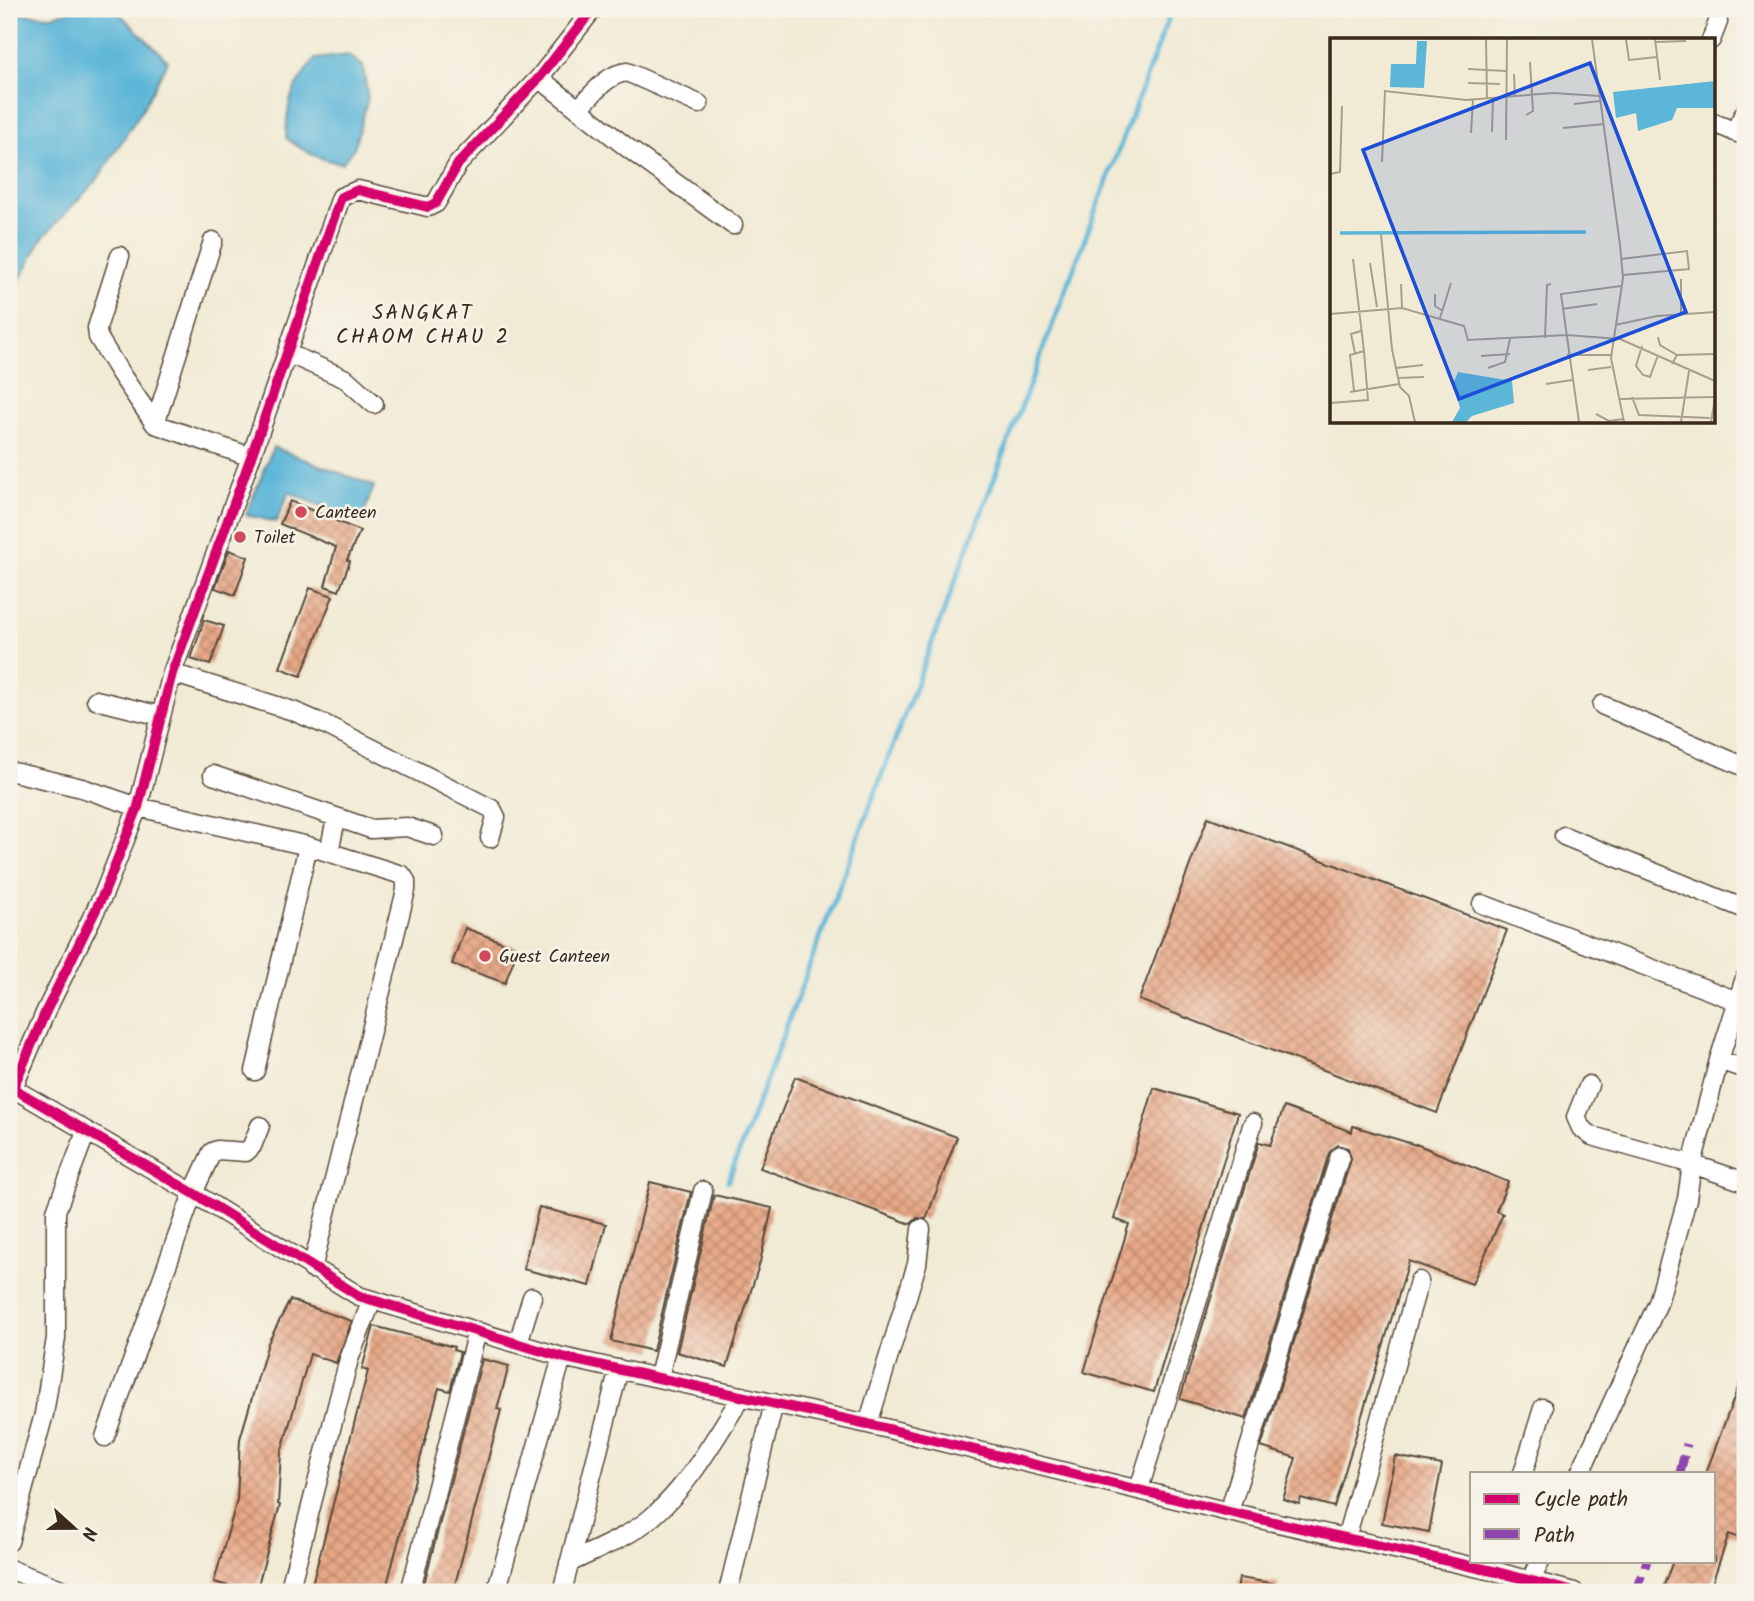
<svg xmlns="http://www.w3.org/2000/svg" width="1754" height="1601" font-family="Kalam,sans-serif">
	<defs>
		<pattern id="building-cross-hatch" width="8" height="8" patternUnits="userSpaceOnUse" patternTransform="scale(1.75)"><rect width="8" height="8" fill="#e8a887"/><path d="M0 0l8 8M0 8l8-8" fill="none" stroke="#bd896e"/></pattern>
	</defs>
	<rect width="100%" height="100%" fill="#f7f3e8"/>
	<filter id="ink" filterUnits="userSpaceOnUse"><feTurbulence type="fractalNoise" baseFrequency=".0143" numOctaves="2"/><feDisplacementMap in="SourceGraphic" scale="14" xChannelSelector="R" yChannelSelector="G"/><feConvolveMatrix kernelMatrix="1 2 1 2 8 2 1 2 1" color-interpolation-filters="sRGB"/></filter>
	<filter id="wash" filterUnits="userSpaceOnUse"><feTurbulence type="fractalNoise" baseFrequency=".00686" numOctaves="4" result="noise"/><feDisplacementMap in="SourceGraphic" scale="28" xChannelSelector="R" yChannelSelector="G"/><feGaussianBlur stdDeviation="1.57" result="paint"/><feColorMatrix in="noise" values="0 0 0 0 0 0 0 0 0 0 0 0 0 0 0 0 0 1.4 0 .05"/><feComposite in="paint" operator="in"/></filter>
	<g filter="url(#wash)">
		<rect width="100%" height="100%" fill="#f1ebd5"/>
		<!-- water -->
		<path fill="#5bb6d8" stroke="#4b707b" stroke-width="2" d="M 77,9 L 115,9 L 168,61 L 142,110 L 97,180 L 43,237 L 9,299 L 9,13 L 51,16 Z
			M 348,55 L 363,66 L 368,98 L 354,148 L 342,163 C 319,160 305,152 286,138 C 287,100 291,89 315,59 Z
			M 273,447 L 374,486 L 360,523 L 289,492 L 276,522 L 246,515 Z"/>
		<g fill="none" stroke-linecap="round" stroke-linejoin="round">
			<!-- stream -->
			<path stroke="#5bb6d8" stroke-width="5" d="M 728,1181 L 1172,9"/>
		</g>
		<g id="blocks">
			<!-- building -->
			<path fill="url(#building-cross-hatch)" d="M 290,501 L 360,531 L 347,560 L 350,561 L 339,591 L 325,586 L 336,547 L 280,524 Z
				M 229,550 L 248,557 L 235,595 L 215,588 Z
				M 310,588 L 333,596 L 301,676 L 280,668 Z
				M 204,620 L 224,626 L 210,665 L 191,659 Z
				M 1208,817 L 1507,930 L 1437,1113 L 1139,1000 Z
				M 465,928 L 518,948 L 505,983 L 452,964 Z
				M 795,1077 L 957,1137 L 926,1219 L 917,1218 L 911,1224 L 760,1168 Z
				M 1154,1088 L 1238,1113 L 1154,1392 L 1084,1372 L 1129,1224 L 1114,1219 Z
				M 1284,1107 L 1352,1132 L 1353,1126 L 1416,1145 L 1416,1144 L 1508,1182 L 1496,1211 L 1503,1214 L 1472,1284 L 1409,1261 L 1334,1507 L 1301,1498 L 1299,1504 L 1283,1499 L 1296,1458 L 1261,1447 L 1351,1159 L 1348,1148 L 1337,1145 L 1329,1153 L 1246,1419 L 1180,1399 L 1259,1142 L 1270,1145 Z
				M 650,1182 L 691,1192 L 653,1351 L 611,1341 Z
				M 714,1195 L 772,1208 L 760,1262 L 727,1367 L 677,1352 Z
				M 539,1207 L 606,1224 L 590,1286 L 523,1269 Z
				M 290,1300 L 352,1321 L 336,1363 L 310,1354 L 281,1453 L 278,1504 L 280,1505 L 256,1592 L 250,1592 L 214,1582 L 237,1500 L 240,1439 L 268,1343 Z
				M 374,1326 L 454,1347 L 453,1350 L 460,1352 L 450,1391 L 439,1388 L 385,1592 L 310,1592 L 368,1371 L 362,1369 Z
				M 482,1359 L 509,1366 L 497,1409 L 501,1410 L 453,1592 L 422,1592 Z
				M 1744,1371 L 1745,1540 L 1729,1534 L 1709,1592 L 1685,1592 L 1664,1585 L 1673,1561 L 1714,1561 L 1714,1473 L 1706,1473 Z
				M 1395,1456 L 1442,1465 L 1429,1532 L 1382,1523 Z
				M 1239,1578 L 1278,1584 L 1277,1592 L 1237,1592 Z"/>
		</g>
	</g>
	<g filter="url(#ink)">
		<use href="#blocks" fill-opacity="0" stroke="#564739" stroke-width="2"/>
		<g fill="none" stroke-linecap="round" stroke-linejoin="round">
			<defs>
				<path id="minor" d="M 1711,40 L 1718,22
					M 539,78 L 629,149 L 733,225
					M 578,109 C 593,95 606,74 627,72 L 699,104
					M 1714,123 L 1745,136
					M 1734,132 L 1745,112
					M 120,256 L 97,328 L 98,337 L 120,373 L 155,424 L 251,457
					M 287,353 L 346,379 L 374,404
					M 155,424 L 213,241
					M 172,673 L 293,711 L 326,725 L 492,809 L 496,817 L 490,838
					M 96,700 L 161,716
					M 1602,705 L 1745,767
					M 9,771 L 82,788 L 138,807 L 308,846 L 402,875 L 406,881 L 406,890 L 312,1269
					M 213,775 L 371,829 L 407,827 L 434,836
					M 1564,836 L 1745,909
					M 329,852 L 336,819
					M 1482,904 L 1745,1004
					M 1719,1060 L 1745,1069
					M 255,1071 L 308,846
					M 1589,1085 L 1576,1117 L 1581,1128 L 1592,1136 L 1692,1164 L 1745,1182
					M 9,1086 L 193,1193 L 359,1296 L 562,1357 L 868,1424 L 1229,1512 L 1497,1572 L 1574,1592
					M 9,1097 L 46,1011 L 104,893 L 138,807 L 172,673 L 251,457 L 341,197 L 358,190 L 428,207 L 436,203 L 458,164 L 539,78 L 593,9
					M 518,1343 L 532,1297
					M 659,1377 L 703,1191
					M 868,1424 L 917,1264 L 921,1229
					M 105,1437 L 193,1193 L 212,1152 L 217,1150 L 246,1152 L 252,1146 L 260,1126
					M 1523,1473 L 1543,1408
					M 1580,1473 L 1658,1303 L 1687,1199 L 1692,1164 L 1719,1060 L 1745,978
					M 1139,1489 L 1253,1123
					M 1229,1512 L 1340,1156
					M 1346,1538 L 1419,1281
					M 9,1542 L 44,1414 L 56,1338 L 56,1211 L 86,1132
					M 569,1563 C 597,1549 627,1538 651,1518 C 690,1485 714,1439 742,1396
					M 9,1569 L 69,1592
					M 1531,1581 L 1540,1561
					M 289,1592 L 349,1359 L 372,1300
					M 410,1592 L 477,1331
					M 496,1592 L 562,1357
					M 562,1592 L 619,1369
					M 728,1592 L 774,1403"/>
			</defs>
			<!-- minor casing -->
			<use href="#minor" stroke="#564739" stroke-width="21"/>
			<!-- minor -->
			<use href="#minor" stroke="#fff" stroke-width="18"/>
			<!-- quiet -->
			<path stroke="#8e44ad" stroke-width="9" stroke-dasharray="18 9" stroke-linecap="butt" d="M 1680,1473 L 1687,1444
				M 1635,1592 L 1647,1561"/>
			<defs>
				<path id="cycleway" d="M 9,1086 L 193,1193 L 359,1296 L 562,1357 L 868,1424 L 1229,1512 L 1497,1572 L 1574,1592
					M 9,1097 L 46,1011 L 104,893 L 138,807 L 172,673 L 251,457 L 341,197 L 358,190 L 428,207 L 436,203 L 458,164 L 539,78 L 593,9"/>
			</defs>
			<!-- cycleway casing -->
			<use href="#cycleway" stroke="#f7f3e8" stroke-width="15"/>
			<!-- cycleway -->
			<use href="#cycleway" stroke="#d6006c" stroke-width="10"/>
		</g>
	</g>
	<!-- markers -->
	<g fill="#d1495b" stroke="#f7f3e8" stroke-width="2.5">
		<circle cx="301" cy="512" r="7"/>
		<circle cx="240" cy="537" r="7"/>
		<circle cx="485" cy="956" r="7"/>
	</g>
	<g text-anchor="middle" stroke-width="5" stroke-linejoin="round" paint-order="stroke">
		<!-- poi labels -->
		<g font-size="18" fill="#3b2a1e" stroke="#f7f3e8" text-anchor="start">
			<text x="315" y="518">Canteen</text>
			<text x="254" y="543">Toilet</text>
			<text x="499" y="962">Guest Canteen</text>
		</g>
		<!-- quarter labels -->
		<g font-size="21" letter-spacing="2" fill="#3b2a1e" stroke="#f7f3e8">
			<text x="423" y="319">SANGKAT<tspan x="423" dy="24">CHAOM CHAU 2</tspan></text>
		</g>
	</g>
	<!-- overview -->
	<g transform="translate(1330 38)">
		<rect width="385" height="385" fill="#f1ebd5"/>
		<path d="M 87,3 L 97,3 L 94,50 L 60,49 L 61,26 L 86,26 ZM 385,43 L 385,70 L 347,70 L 342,82 L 308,93 L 306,75 L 286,80 L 283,54 ZM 128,334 L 182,343 L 184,365 L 142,378 L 136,384 L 122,384 L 130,370 L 123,346 Z" fill="#5bb6d8"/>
		<path fill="none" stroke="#5bb6d8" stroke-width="3.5" d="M 10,195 L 256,194"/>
		<path fill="none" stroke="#a89e8c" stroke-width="2" d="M 156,1 L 157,61M 262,1 L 290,207 L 293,240 L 281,320 L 294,384M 296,1 L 299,22 L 327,19M 325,1 L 330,42M 325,4 L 356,3M 138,31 L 176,33M 184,36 L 185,59M 138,45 L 170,46M 244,66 L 270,63M 196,77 L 203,73 L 200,24M 233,90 L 274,86M 162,94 L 163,61M 141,95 L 143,61M 176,102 L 177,1M 52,124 L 55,53 L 136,62 L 223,55 L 270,58M 0,136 L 10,134 L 12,68M 51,196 L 62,311 L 70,349 L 79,358 L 85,384M 23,221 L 34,313 L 20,317 L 24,353M 291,221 L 357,213 L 359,231 L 293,237M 40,225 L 47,269M 71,246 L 72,270M 105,256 L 105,268 L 113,273M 232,271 L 267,266M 0,276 L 72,270 L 134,288 L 138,302 L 236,297 L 290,301 L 385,343M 351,276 L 351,241M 110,280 L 121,245M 285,287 L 327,278 L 385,274M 328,299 L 330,307 L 347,317M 215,300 L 217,247 L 221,246M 312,308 L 306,328 L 313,337 L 320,339 L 328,317M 25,315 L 21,296 L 31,293M 237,317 L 281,317M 151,318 L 180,316M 342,326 L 347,317 L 385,316M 66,330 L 93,327M 158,330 L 175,324 L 180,301M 258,332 L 281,329M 68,340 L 94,339M 216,346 L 242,342M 20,354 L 69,346M 302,359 L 309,377 L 380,380M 289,361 L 385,359M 0,365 L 38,362 L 34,313M 266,376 L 279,383 L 293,381M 249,384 L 231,256 L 291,248M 351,384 L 359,333M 381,384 L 385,361"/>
		<path fill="#1d4ed8" fill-opacity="0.15" stroke="#1d4ed8" stroke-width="3.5" d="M 260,25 L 356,274 L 129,361 L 33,112 Z"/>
		<rect width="385" height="385" fill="none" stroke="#3b2a1e" stroke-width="3.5"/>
	</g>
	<!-- margin -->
	<rect width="1754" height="1601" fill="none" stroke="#f7f3e8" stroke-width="35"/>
	<!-- legend -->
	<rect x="1470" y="1472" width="245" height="91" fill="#f7f3e8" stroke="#aca397" stroke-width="2"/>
	<rect x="1484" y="1494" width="35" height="10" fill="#d6006c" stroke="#aca397" stroke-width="2"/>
	<text x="1534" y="1506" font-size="21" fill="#3b2a1e">Cycle path</text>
	<rect x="1484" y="1529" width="35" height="10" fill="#8e44ad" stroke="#aca397" stroke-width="2"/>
	<text x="1534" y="1542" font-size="21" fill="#3b2a1e">Path</text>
	<!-- north arrow -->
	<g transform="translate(74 1528) rotate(111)" stroke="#f7f3e8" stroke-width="5" paint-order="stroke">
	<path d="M0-5L12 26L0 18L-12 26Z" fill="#3b2a1e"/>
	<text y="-10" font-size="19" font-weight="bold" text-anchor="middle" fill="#3b2a1e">N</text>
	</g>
</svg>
